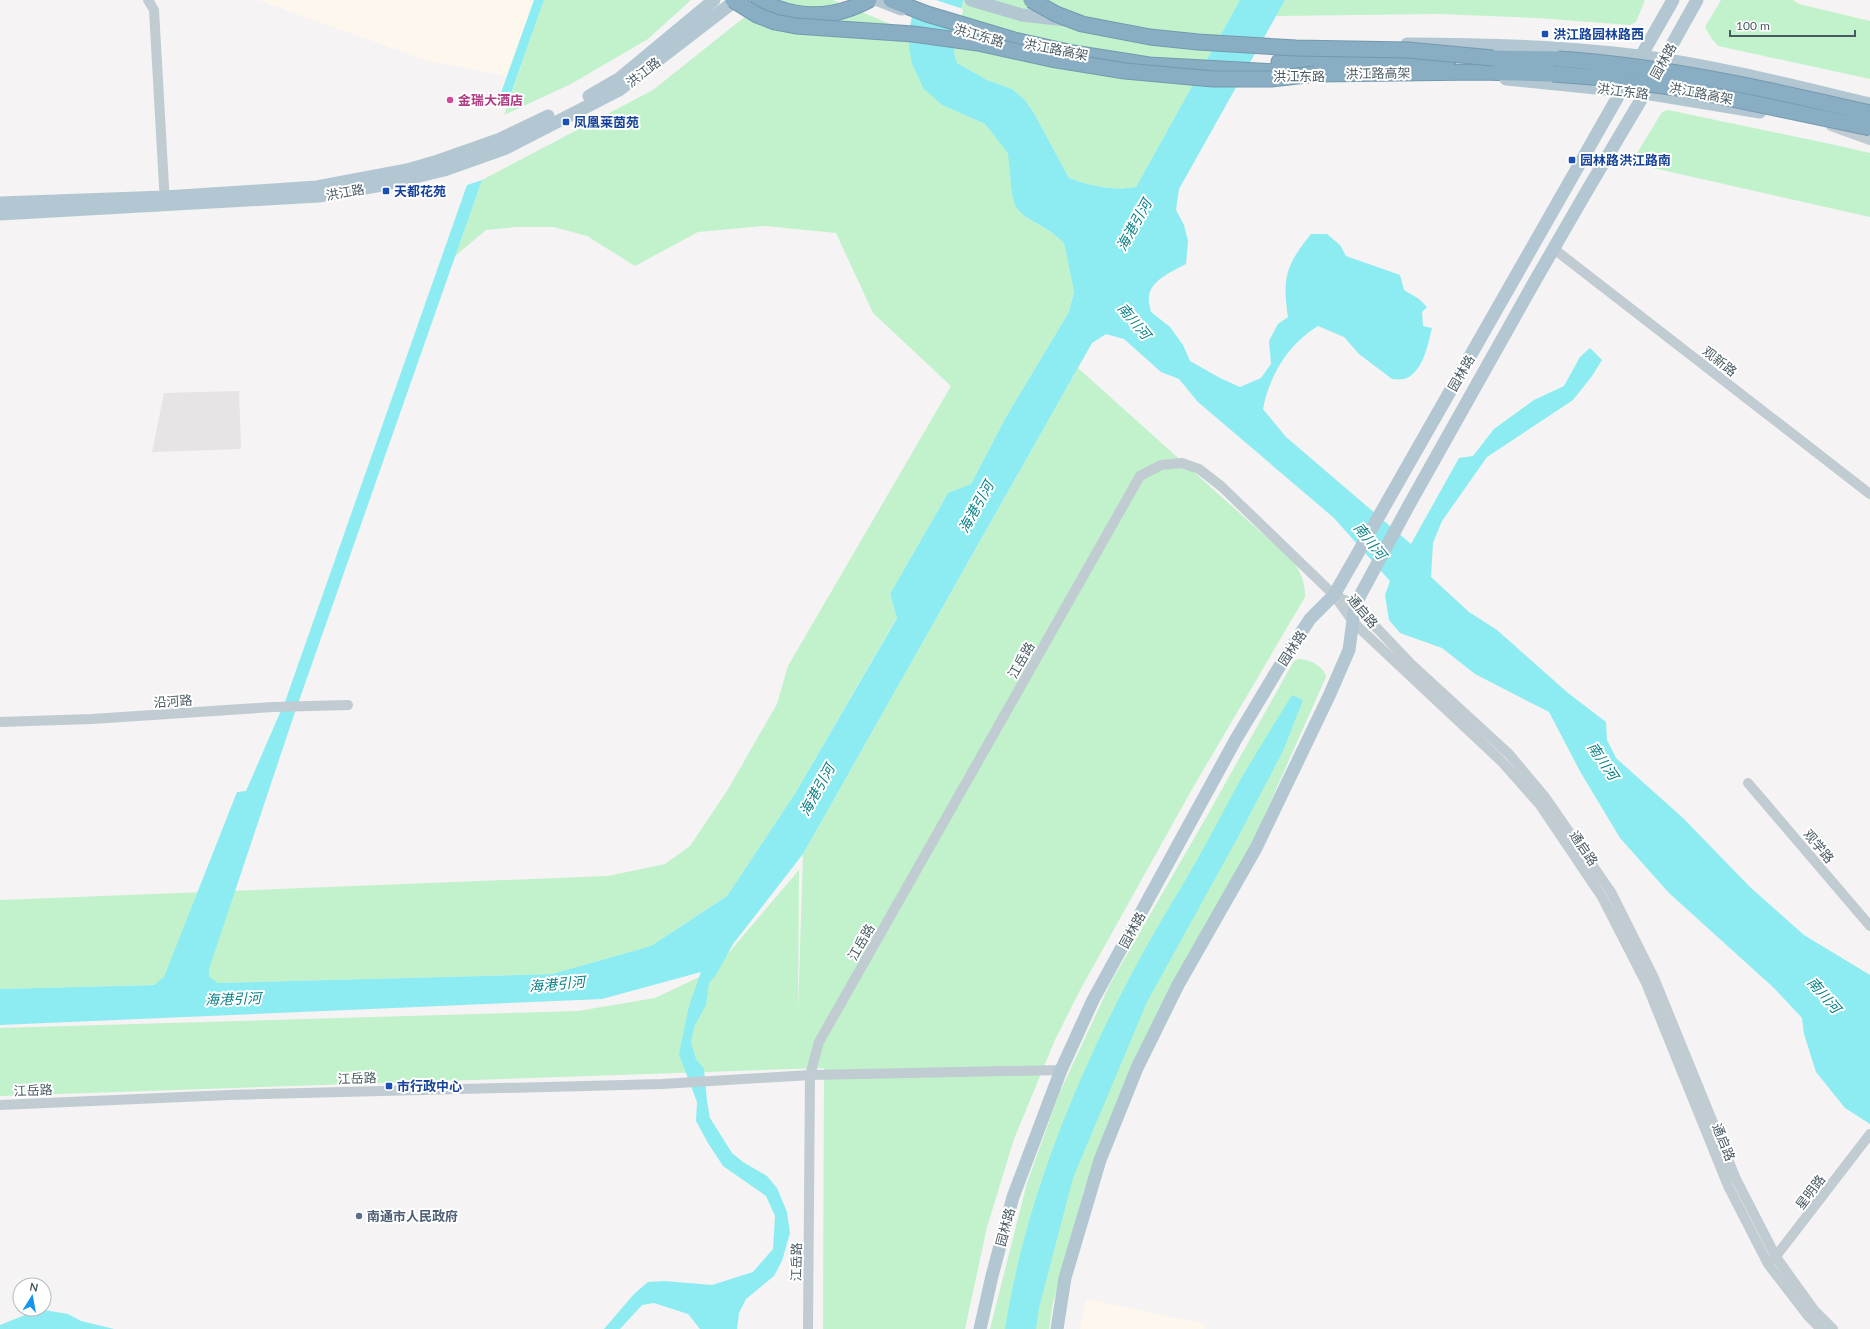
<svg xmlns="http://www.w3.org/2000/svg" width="1870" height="1329" font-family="Lato,'Noto Sans SC',sans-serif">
	<rect width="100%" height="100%" fill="#f5f3f3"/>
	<!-- commercial -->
	<path fill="#fdf7ee" d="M 258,0 L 534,0 L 507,76 L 425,60 Z
		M 1086,1299 L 1206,1324 L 1204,1329 L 1080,1329 Z"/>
	<!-- education -->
	<path fill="#e6e4e5" d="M 239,391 L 241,449 L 152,452 L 164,393 Z"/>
	<!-- green -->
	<path fill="#c1f2cc" d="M 544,0 L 691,0 L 648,39 L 571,84 L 504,115 Z
		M 766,0 L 833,0 L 909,32 L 942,105 L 985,124 L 1009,153 L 1012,195 L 1024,216 L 1050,231 L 1064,243 L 1074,290 L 1069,312 L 1006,417 L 971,484 L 948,493 L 890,594 L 897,617 L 796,792 L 727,896 L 651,946 L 552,974 L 0,989 L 0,900 L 608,876 L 665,864 L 690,846 L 727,791 L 777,704 L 788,666 L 951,386 L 873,313 L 836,233 L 765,226 L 698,232 L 635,266 L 587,236 L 554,227 L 517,227 L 486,230 L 455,256 L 482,180 L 653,90 Z
		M 963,0 L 1240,0 L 1136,187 C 1113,191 1091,186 1069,178 L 1035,115 L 1012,89 L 987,80 L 957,63 L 954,52 Z
		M 1285,0 L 1645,0 L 1636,22 L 1630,25 L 1537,18 L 1439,14 L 1275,16 Z
		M 1721,0 L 1793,0 L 1799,4 L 1870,21 L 1870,79 L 1718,46 L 1712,39 L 1705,27 Z
		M 1668,110 L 1835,145 L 1870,153 L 1870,217 L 1631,163 L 1662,112 Z
		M 1078,368 L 1293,561 C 1301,573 1305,582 1305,597 L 1191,791 L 1079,992 L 1055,1040 L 1014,1139 L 987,1227 L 965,1329 L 823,1329 L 824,1068 L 0,1096 L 0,1028 L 578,1011 L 655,998 L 714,970 L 799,870 L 798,1012 L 803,854 Z
		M 1299,659 C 1309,659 1324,666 1326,677 L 1253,841 L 1121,1094 L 1084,1190 L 1053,1303 L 1049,1329 L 990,1329 L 1027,1183 L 1059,1094 L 1111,982 L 1207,816 L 1291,666 L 1295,660 Z"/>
	<!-- water -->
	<path fill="#8cecf1" d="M 534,0 L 544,0 L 507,105 L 496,107 Z
		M 915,0 L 963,0 L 954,52 L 957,63 L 987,80 L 1012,89 L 1024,99 L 1035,115 L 1069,178 C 1091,186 1113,191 1136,187 L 1240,0 L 1285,0 L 1179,189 L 1176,210 L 1184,225 L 1188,241 L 1186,264 C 1173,271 1151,280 1149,296 C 1148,301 1150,307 1151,312 L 1170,327 L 1183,345 L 1190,361 L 1220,378 L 1240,387 L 1261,378 L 1271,364 L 1269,341 L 1278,324 L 1288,317 C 1282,278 1286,265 1311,234 L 1327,234 L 1340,245 L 1346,256 L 1400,275 L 1404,290 L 1419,299 L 1427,307 L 1422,312 L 1423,326 L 1432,328 C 1428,344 1424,369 1407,378 C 1403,380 1396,379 1392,379 L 1359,354 L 1344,337 L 1318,326 C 1289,343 1269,376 1263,409 L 1286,437 L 1411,544 L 1459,458 L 1473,456 L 1494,429 L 1534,400 L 1564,386 L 1580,357 L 1590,348 L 1602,360 L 1592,376 L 1573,400 L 1487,457 L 1442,521 L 1433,543 L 1431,577 L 1469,612 L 1497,630 L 1568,693 L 1606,722 L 1607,740 L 1616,758 L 1683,818 L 1750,887 L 1804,935 L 1870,975 L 1870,1124 L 1845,1108 L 1816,1072 L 1804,1034 L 1802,1018 L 1774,988 L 1669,893 L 1620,838 L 1581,773 L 1549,712 L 1475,674 L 1442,648 L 1400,633 L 1389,620 L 1385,595 L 1390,581 L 1334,518 L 1198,402 L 1179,379 L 1161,372 L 1124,339 L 1106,334 L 1092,343 L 803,854 L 733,944 L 716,975 L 709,983 L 706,1005 L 694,1027 L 691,1043 L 696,1059 L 704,1069 L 707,1101 L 710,1118 L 732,1153 L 743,1162 L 767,1176 L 777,1188 L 787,1212 L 790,1233 L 782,1261 L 774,1276 L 746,1299 L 739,1313 L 737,1329 L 700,1329 L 688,1314 L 654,1303 L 642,1305 L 620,1329 L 604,1329 L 634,1294 L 648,1282 L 664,1281 L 712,1285 L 753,1272 L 773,1249 L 775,1216 L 766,1196 L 723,1166 L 708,1143 L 696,1121 L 697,1102 L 679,1054 L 689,1006 L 701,972 L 602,999 L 0,1025 L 0,989 L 154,985 L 164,977 L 237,792 L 246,791 L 286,699 L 467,185 L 482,180 L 294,715 L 209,969 L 209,977 L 218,983 L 552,974 L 651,946 L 727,896 L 796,792 L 897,618 L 890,594 L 948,493 L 971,484 L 1006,417 L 1069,312 L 1074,291 L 1064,243 L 1050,231 L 1024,216 L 1016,207 L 1012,195 L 1008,153 L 985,124 L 942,105 L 924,89 L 912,64 L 909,48 L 909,32 Z
		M 1292,695 L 1303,700 L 1283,751 L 1238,837 L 1147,1002 L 1073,1178 L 1039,1308 L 1036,1329 L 1005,1329 C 1026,1196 1080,1068 1144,951 C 1161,920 1180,890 1197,860 C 1215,829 1230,797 1248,767 C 1262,743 1277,719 1292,695 Z
		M 44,1310 L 68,1314 L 81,1321 L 114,1329 L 0,1329 L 0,1325 L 25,1315 Z"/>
	<!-- pier -->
	<path fill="#f5f3f3" d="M 913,0 L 936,0 L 963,9 L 960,28 L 910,14 Z"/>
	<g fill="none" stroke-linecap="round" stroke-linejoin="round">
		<defs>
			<path id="highway" d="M 759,0 C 796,20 832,20 869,0
				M 891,0 L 927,14 L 1014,40 L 1073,53 L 1149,65 L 1315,74 L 1480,72 L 1553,74
				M 1481,58 L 1558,59
				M 1279,62 L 1449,59"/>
		</defs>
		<!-- highway casing -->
		<use href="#highway" stroke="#7499af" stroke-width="17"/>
		<!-- minor -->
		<path stroke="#c0ccd2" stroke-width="10" d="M 148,0 L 154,10 L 165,204
			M 1831,126 L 1870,140
			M 1554,249 L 1870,494
			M 1336,596 L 1355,605 L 1411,664 L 1509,754 L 1545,797 L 1611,892 L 1654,978 L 1736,1179 L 1776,1257 L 1814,1310 L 1833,1329
			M 0,722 L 92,719 L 273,707 L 348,705
			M 1748,783 L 1870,926
			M 0,1105 L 229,1095 L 662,1084 L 810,1075 L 1061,1070
			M 1773,1260 L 1870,1134
			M 808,1329 L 810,1075 L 819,1042 L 1140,476 L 1161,465 L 1182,463 L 1199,469 L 1221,486 L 1334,595 L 1354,623 L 1502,762 L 1540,805 L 1602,897 L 1646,983 L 1728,1186 L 1768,1264 L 1808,1316 L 1821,1329"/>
		<!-- major -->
		<path stroke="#b2c7d2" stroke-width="13" d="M 878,0 L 901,9
			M 971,0 L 1022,15 L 1065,20
			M 1407,44 C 1485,44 1563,46 1639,56 C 1717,66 1794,86 1870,104
			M 1506,79 L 1645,93 L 1760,112
			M 589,96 L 620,78 L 714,0
			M 0,203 L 165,197 L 317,187 L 407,170 L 438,161 L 498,140 L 548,116
			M 0,214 L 319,196 L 382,185 L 444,170 L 506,148 L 619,90 L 736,0
			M 980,1329 L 992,1276 L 1013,1197 L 1061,1070 L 1093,1000 L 1236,739 L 1287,654 L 1310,619 L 1334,595 L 1673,0
			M 1057,1329 L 1065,1278 L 1100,1160 L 1137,1068 L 1178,985 L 1256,848 L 1329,696 L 1349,650 L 1355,605 L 1409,505 L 1536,279 L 1588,189 L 1645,93 L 1697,0"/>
		<!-- highway -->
		<use href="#highway" stroke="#89aec3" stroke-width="15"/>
		<defs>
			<path id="highway-bridge" d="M 733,0 L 757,15 L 775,22 L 796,26 L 913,34 L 978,43 L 1051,59 L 1125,71 L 1213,79 L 1271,79 L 1315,74
				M 1031,0 L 1056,14 L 1082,24 L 1150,37 L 1198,42 L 1296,48 L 1408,50 L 1493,58
				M 1558,59 C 1664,66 1767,89 1870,113
				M 1553,74 L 1605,78 L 1685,89 L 1870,128"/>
		</defs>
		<!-- highway-bridge casing -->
		<use href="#highway-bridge" stroke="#7499af" stroke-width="17" stroke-linecap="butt"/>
		<!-- highway-bridge -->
		<use href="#highway-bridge" stroke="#89aec3" stroke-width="15"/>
	</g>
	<!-- markers -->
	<g fill="#1a4fb4" stroke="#fff" stroke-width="1.5">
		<rect x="1541" y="30" width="8" height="8" rx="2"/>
		<rect x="562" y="118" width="8" height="8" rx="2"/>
		<rect x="1568" y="156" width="8" height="8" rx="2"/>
		<rect x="382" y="187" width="8" height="8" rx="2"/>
		<rect x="385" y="1082" width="8" height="8" rx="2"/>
	</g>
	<circle fill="#d1479c" stroke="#fff" stroke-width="1.5" cx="450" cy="100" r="4"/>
	<circle fill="#5c6f8a" stroke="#fff" stroke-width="1.5" cx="359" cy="1216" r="4"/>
	<g text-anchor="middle" stroke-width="4" stroke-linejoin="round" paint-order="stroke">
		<!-- transit labels -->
		<g font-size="13" font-weight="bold" fill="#164399" stroke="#fff" text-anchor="start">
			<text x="1553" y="39">洪江路园林路西</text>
			<text x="574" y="127">凤凰莱茵苑</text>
			<text x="1580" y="165">园林路洪江路南</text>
			<text x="394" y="196">天都花苑</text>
			<text x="397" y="1091">市行政中心</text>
		</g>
		<!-- street labels -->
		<g font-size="13" fill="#495a62" stroke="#fff">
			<text transform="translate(979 35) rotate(16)" y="5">洪江东路</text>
			<text transform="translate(1056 49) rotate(11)" y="5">洪江路高架</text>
			<text transform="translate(1663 61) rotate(-61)" y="5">园林路</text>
			<text transform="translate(643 72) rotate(-38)" y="5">洪江路</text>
			<text transform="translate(1378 73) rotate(-1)" y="5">洪江路高架</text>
			<text x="1299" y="81">洪江东路</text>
			<text transform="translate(1623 91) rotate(7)" y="5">洪江东路</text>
			<text transform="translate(1701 93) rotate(11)" y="5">洪江路高架</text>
			<text transform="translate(345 192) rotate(-10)" y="5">洪江路</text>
			<text transform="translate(1720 361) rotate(38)" y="5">观新路</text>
			<text transform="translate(1461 373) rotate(-60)" y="5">园林路</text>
			<text transform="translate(1363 611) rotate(50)" y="5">通启路</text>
			<text transform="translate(1292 648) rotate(-57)" y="5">园林路</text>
			<text transform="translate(1021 660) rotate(-60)" y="5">江岳路</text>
			<text transform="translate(173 701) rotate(-4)" y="5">沿河路</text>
			<text transform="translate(1819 846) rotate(50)" y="5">观学路</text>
			<text transform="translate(1584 848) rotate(56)" y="5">通启路</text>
			<text transform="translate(1132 930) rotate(-61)" y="5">园林路</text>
			<text transform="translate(861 942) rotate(-60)" y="5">江岳路</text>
			<text transform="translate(357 1078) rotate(-2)" y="5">江岳路</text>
			<text transform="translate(33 1090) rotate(-2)" y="5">江岳路</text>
			<text transform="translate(1724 1142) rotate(68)" y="5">通启路</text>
			<text transform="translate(1810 1192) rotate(-53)" y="5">星明路</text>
			<text transform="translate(1005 1227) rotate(-75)" y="5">园林路</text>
			<text transform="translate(796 1262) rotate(-89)" y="5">江岳路</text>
		</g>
		<!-- hotel labels -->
		<g font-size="13" font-weight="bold" fill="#b23c85" stroke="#fff" text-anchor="start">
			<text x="458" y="105">金瑞大酒店</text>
		</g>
		<!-- service labels -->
		<g font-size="13" font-weight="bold" fill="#4e5e75" stroke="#fff" text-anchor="start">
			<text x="367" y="1221">南通市人民政府</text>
		</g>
		<!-- water labels -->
		<g font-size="14" font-style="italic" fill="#098086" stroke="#fff">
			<text transform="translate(1134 225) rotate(-61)" y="5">海港引河</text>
			<text transform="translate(1134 321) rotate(50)" y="5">南川河</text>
			<text transform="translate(976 507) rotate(-61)" y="5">海港引河</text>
			<text transform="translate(1370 541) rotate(51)" y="5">南川河</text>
			<text transform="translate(1603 761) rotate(56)" y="5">南川河</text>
			<text transform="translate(817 790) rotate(-61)" y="5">海港引河</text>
			<text transform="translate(557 984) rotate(-5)" y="5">海港引河</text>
			<text transform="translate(1824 995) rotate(49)" y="5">南川河</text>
			<text transform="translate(233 999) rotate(-2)" y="5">海港引河</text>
		</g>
	</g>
	<!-- north arrow -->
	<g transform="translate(32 1297) rotate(11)"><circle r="19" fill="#ffffff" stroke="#b6bdc0"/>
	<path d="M0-3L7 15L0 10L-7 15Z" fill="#1396ef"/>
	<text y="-6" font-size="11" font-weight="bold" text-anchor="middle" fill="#495a62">N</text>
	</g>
	<!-- scale -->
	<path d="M1730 30v6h125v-6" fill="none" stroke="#495a62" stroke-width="2"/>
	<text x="1736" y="30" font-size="12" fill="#495a62" stroke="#ffffff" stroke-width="3" paint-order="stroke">100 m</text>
</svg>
